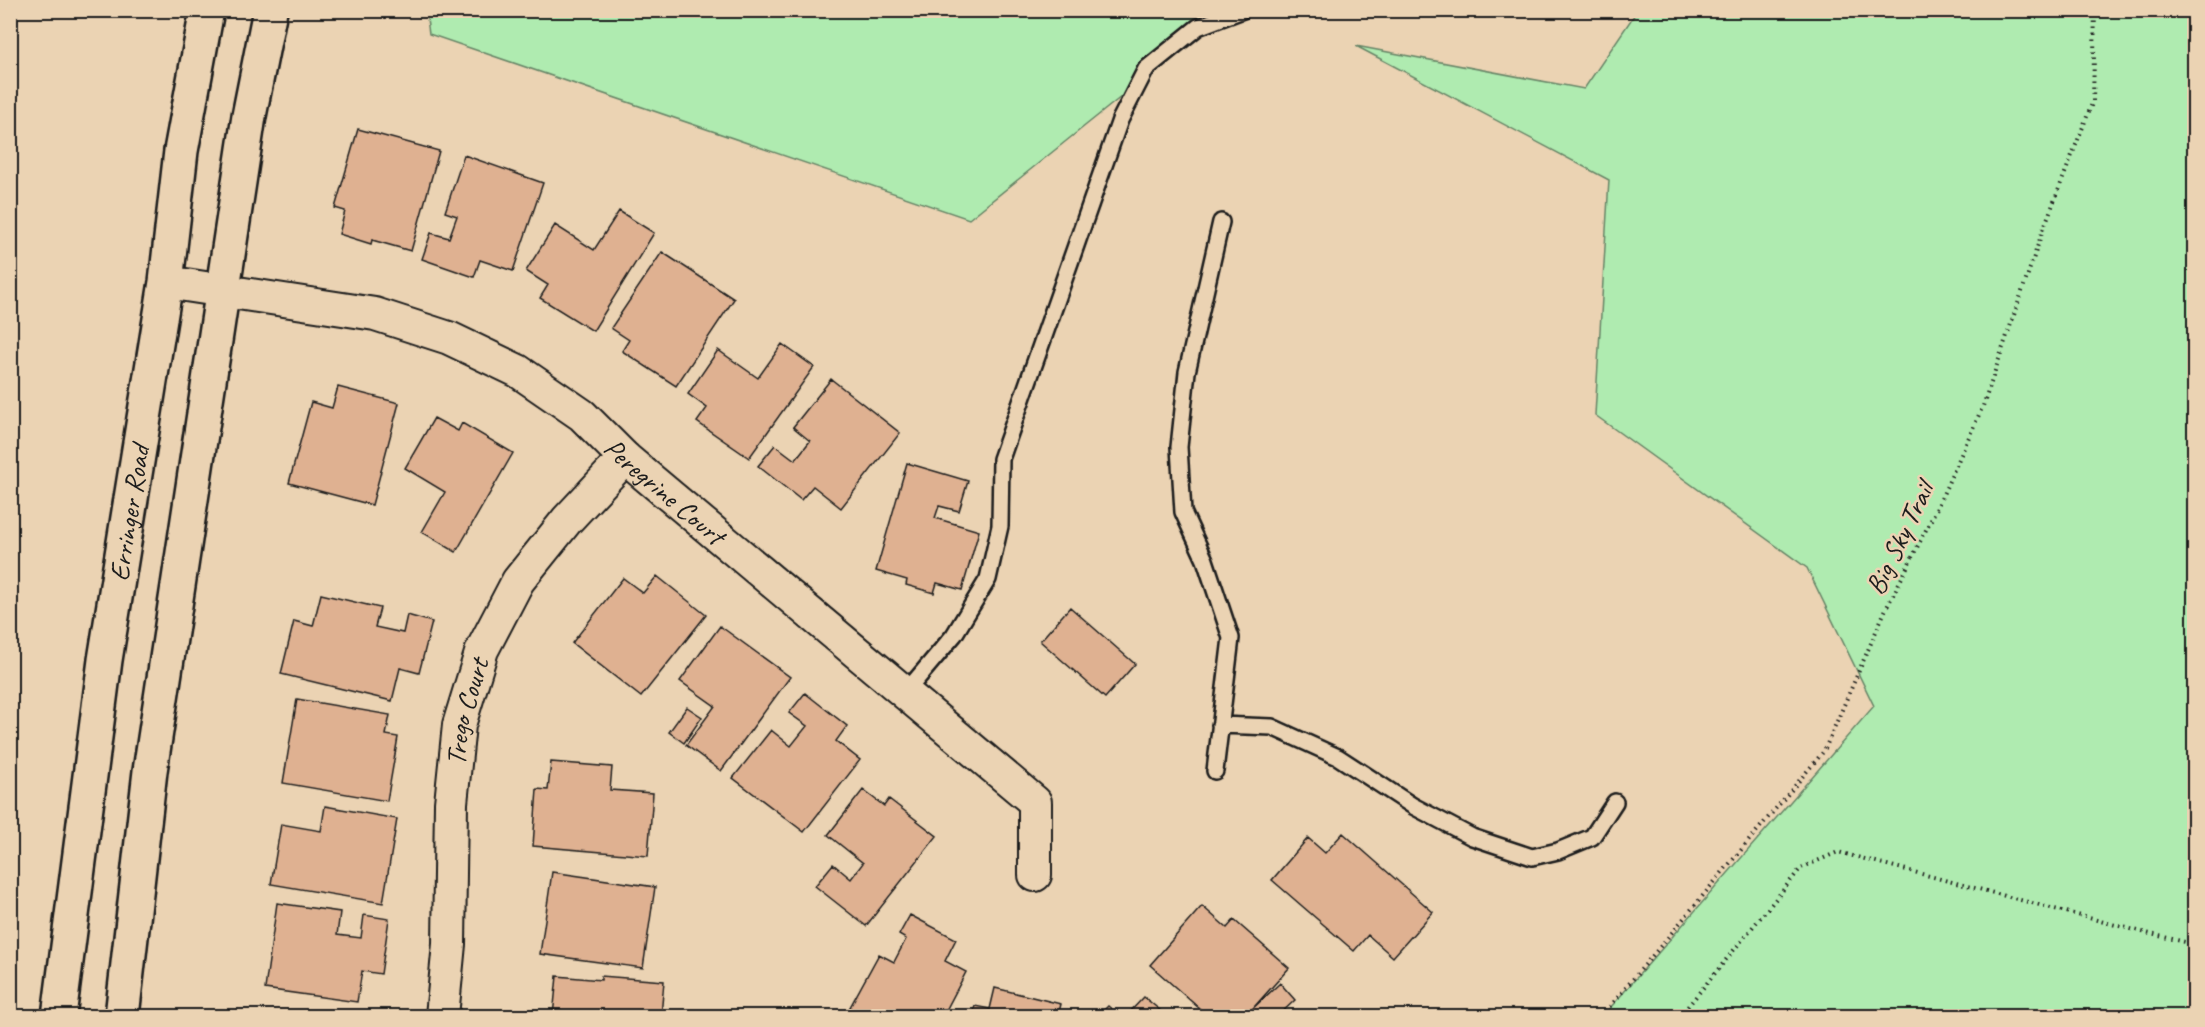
<svg xmlns="http://www.w3.org/2000/svg" width="2205" height="1027" font-family="Caveat,sans-serif">
	<rect width="100%" height="100%" fill="#ebd3b3"/>
	<filter id="ink" filterUnits="userSpaceOnUse"><feTurbulence type="fractalNoise" baseFrequency=".0167" numOctaves="2"/><feDisplacementMap in="SourceGraphic" scale="12" xChannelSelector="R" yChannelSelector="G"/><feConvolveMatrix kernelMatrix="1 2 1 2 8 2 1 2 1" color-interpolation-filters="sRGB"/></filter>
	<g filter="url(#ink)">
		<!-- green -->
		<path fill="#afebb0" stroke="#668466" stroke-width="1.5" d="M 426,11 L 1228,11 L 969,219 L 429,34 Z
			M 1637,11 L 2194,11 L 2194,1016 L 1603,1016 L 1874,706 L 1807,568 L 1595,415 L 1609,180 L 1356,46 L 1584,89 Z"/>
		<!-- building -->
		<path fill="#dfb191" stroke="#1c1c1c" stroke-width="1.5" d="M 358,129 L 439,151 L 411,251 L 372,240 L 371,244 L 339,234 L 345,211 L 335,208 Z
			M 464,155 L 543,183 L 513,271 L 480,260 L 474,277 L 422,259 L 431,233 L 449,238 L 457,216 L 445,212 Z
			M 619,211 L 654,233 L 593,331 L 540,298 L 548,285 L 526,271 L 555,225 L 594,250 Z
			M 662,252 L 734,299 L 676,386 L 622,351 L 629,340 L 611,328 Z
			M 782,344 L 814,367 L 749,458 L 697,422 L 707,408 L 688,394 L 718,350 L 758,378 Z
			M 831,379 L 900,433 L 841,508 L 813,486 L 801,500 L 758,466 L 775,445 L 795,460 L 810,441 L 793,427 Z
			M 338,387 L 399,403 L 372,505 L 289,483 L 311,402 L 332,408 Z
			M 434,418 L 458,431 L 462,423 L 513,453 L 456,552 L 422,532 L 445,492 L 405,468 Z
			M 907,463 L 968,481 L 959,511 L 939,506 L 935,518 L 979,531 L 962,590 L 937,583 L 934,593 L 906,585 L 907,580 L 876,571 Z
			M 657,576 L 706,615 L 641,697 L 572,643 L 623,578 L 643,593 Z
			M 321,594 L 380,608 L 375,627 L 403,633 L 407,615 L 432,622 L 419,673 L 400,668 L 392,701 L 281,674 L 294,621 L 313,626 Z
			M 1070,607 L 1135,664 L 1105,698 L 1040,641 Z
			M 720,626 L 790,677 L 721,771 L 686,745 L 715,706 L 680,681 Z
			M 805,693 L 847,726 L 836,741 L 860,760 L 804,832 L 733,778 L 771,730 L 791,746 L 807,726 L 789,713 Z
			M 297,699 L 390,715 L 386,735 L 398,737 L 387,801 L 283,783 Z
			M 687,707 L 702,717 L 684,743 L 669,732 Z
			M 551,762 L 612,767 L 610,790 L 653,793 L 648,856 L 533,846 L 537,789 L 548,790 Z
			M 863,790 L 884,806 L 889,799 L 937,836 L 866,926 L 815,886 L 833,864 L 851,879 L 863,863 L 828,835 Z
			M 325,806 L 397,819 L 383,903 L 271,884 L 281,824 L 321,831 Z
			M 1343,833 L 1433,912 L 1393,957 L 1368,935 L 1354,951 L 1272,880 L 1308,838 L 1325,853 Z
			M 552,872 L 655,887 L 643,968 L 540,954 Z
			M 277,903 L 340,912 L 337,935 L 361,938 L 364,915 L 389,919 L 381,974 L 362,971 L 357,1002 L 265,989 Z
			M 1202,906 L 1227,928 L 1234,920 L 1289,968 L 1246,1016 L 1208,1016 L 1150,965 Z
			M 910,915 L 956,939 L 945,961 L 966,972 L 943,1016 L 863,1016 L 849,1009 L 879,954 L 894,962 L 906,939 L 899,935 Z
			M 557,976 L 601,980 L 601,976 L 664,981 L 661,1016 L 553,1016 Z
			M 1280,983 L 1295,1000 L 1278,1016 L 1253,1016 L 1249,1012 Z
			M 995,988 L 1061,1004 L 1058,1016 L 972,1016 L 975,1006 L 990,1009 Z
			M 1144,997 L 1167,1016 L 1126,1016 Z
			M 1108,1006 L 1120,1016 L 1098,1016 Z
			M 313,1011 L 344,1016 L 312,1016 Z"/>
		<g fill="none" stroke-linecap="round" stroke-linejoin="round">
			<defs>
				<path id="service" d="M 905,693 L 954,635 L 988,579 L 1000,526 L 1001,459 L 1120,120 L 1146,69 L 1198,27 L 1243,10
					M 1220,725 L 1272,727 L 1338,757 L 1413,806 L 1472,837 L 1532,857 L 1558,851 L 1592,837 L 1615,802
					M 1215,771 L 1231,638 L 1205,560 L 1183,512 L 1179,447 L 1187,372 L 1221,222"/>
				<g id="minor">
					<path id="s1" d="M 166,282 L 375,314 L 449,338 L 518,371 L 582,415 L 625,458 L 1035,802 L 1035,875"/>
					<path id="s2" d="M 442,1016 L 449,944 L 451,803 L 459,725 L 482,650 L 518,581 L 567,520 L 625,458"/>
				</g>
				<g id="secondary">
					<path id="s3" d="M 59,1016 L 105,660 L 166,282 L 181,151 L 207,10"/>
					<path d="M 122,1016 L 150,771 L 249,116 L 270,10"/>
				</g>
			</defs>
			<!-- service casing -->
			<use href="#service" stroke="#1c1c1c" stroke-width="20"/>
			<!-- minor casing -->
			<use href="#minor" stroke="#1c1c1c" stroke-width="36"/>
			<!-- secondary casing -->
			<use href="#secondary" stroke="#1c1c1c" stroke-width="38"/>
			<!-- path -->
			<path stroke="#1c1c1c" stroke-width="4" stroke-dasharray="1.5 4.5" stroke-linecap="butt" d="M 1602,1016 L 1824,751 L 1885,611 L 1935,512 L 1983,406 L 2043,230 L 2093,101 L 2095,10
				M 1680,1016 L 1801,868 L 1838,852 L 2146,933 L 2194,944"/>
			<!-- service -->
			<use href="#service" stroke="#ebd3b3" stroke-width="15"/>
			<!-- minor -->
			<use href="#minor" stroke="#ebd3b3" stroke-width="32"/>
			<!-- secondary -->
			<use href="#secondary" stroke="#ebd3b3" stroke-width="33"/>
		</g>
	</g>
	<g text-anchor="middle" stroke-width="5" stroke-linejoin="round" paint-order="stroke">
		<!-- street labels -->
		<g font-size="28" fill="#1c1c1c" stroke="#ebd3b3">
			<text dy="10" stroke="none"><textPath href="#s1" startOffset="556">Peregrine Court</textPath></text>
			<text dy="10" stroke="none"><textPath href="#s3" startOffset="508">Erringer Road</textPath></text>
			<text transform="translate(1899 538) rotate(-64)" y="10">Big Sky Trail</text>
			<text dy="10" stroke="none"><textPath href="#s2" startOffset="306">Trego Court</textPath></text>
		</g>
	</g>
	<!-- margin -->
	<rect width="2205" height="1027" fill="none" stroke="#ebd3b3" stroke-width="36"/>
	<rect x="18" y="18" width="2169" height="991" fill="none" stroke="#1c1c1c" stroke-width="2" filter="url(#ink)"/>
</svg>
